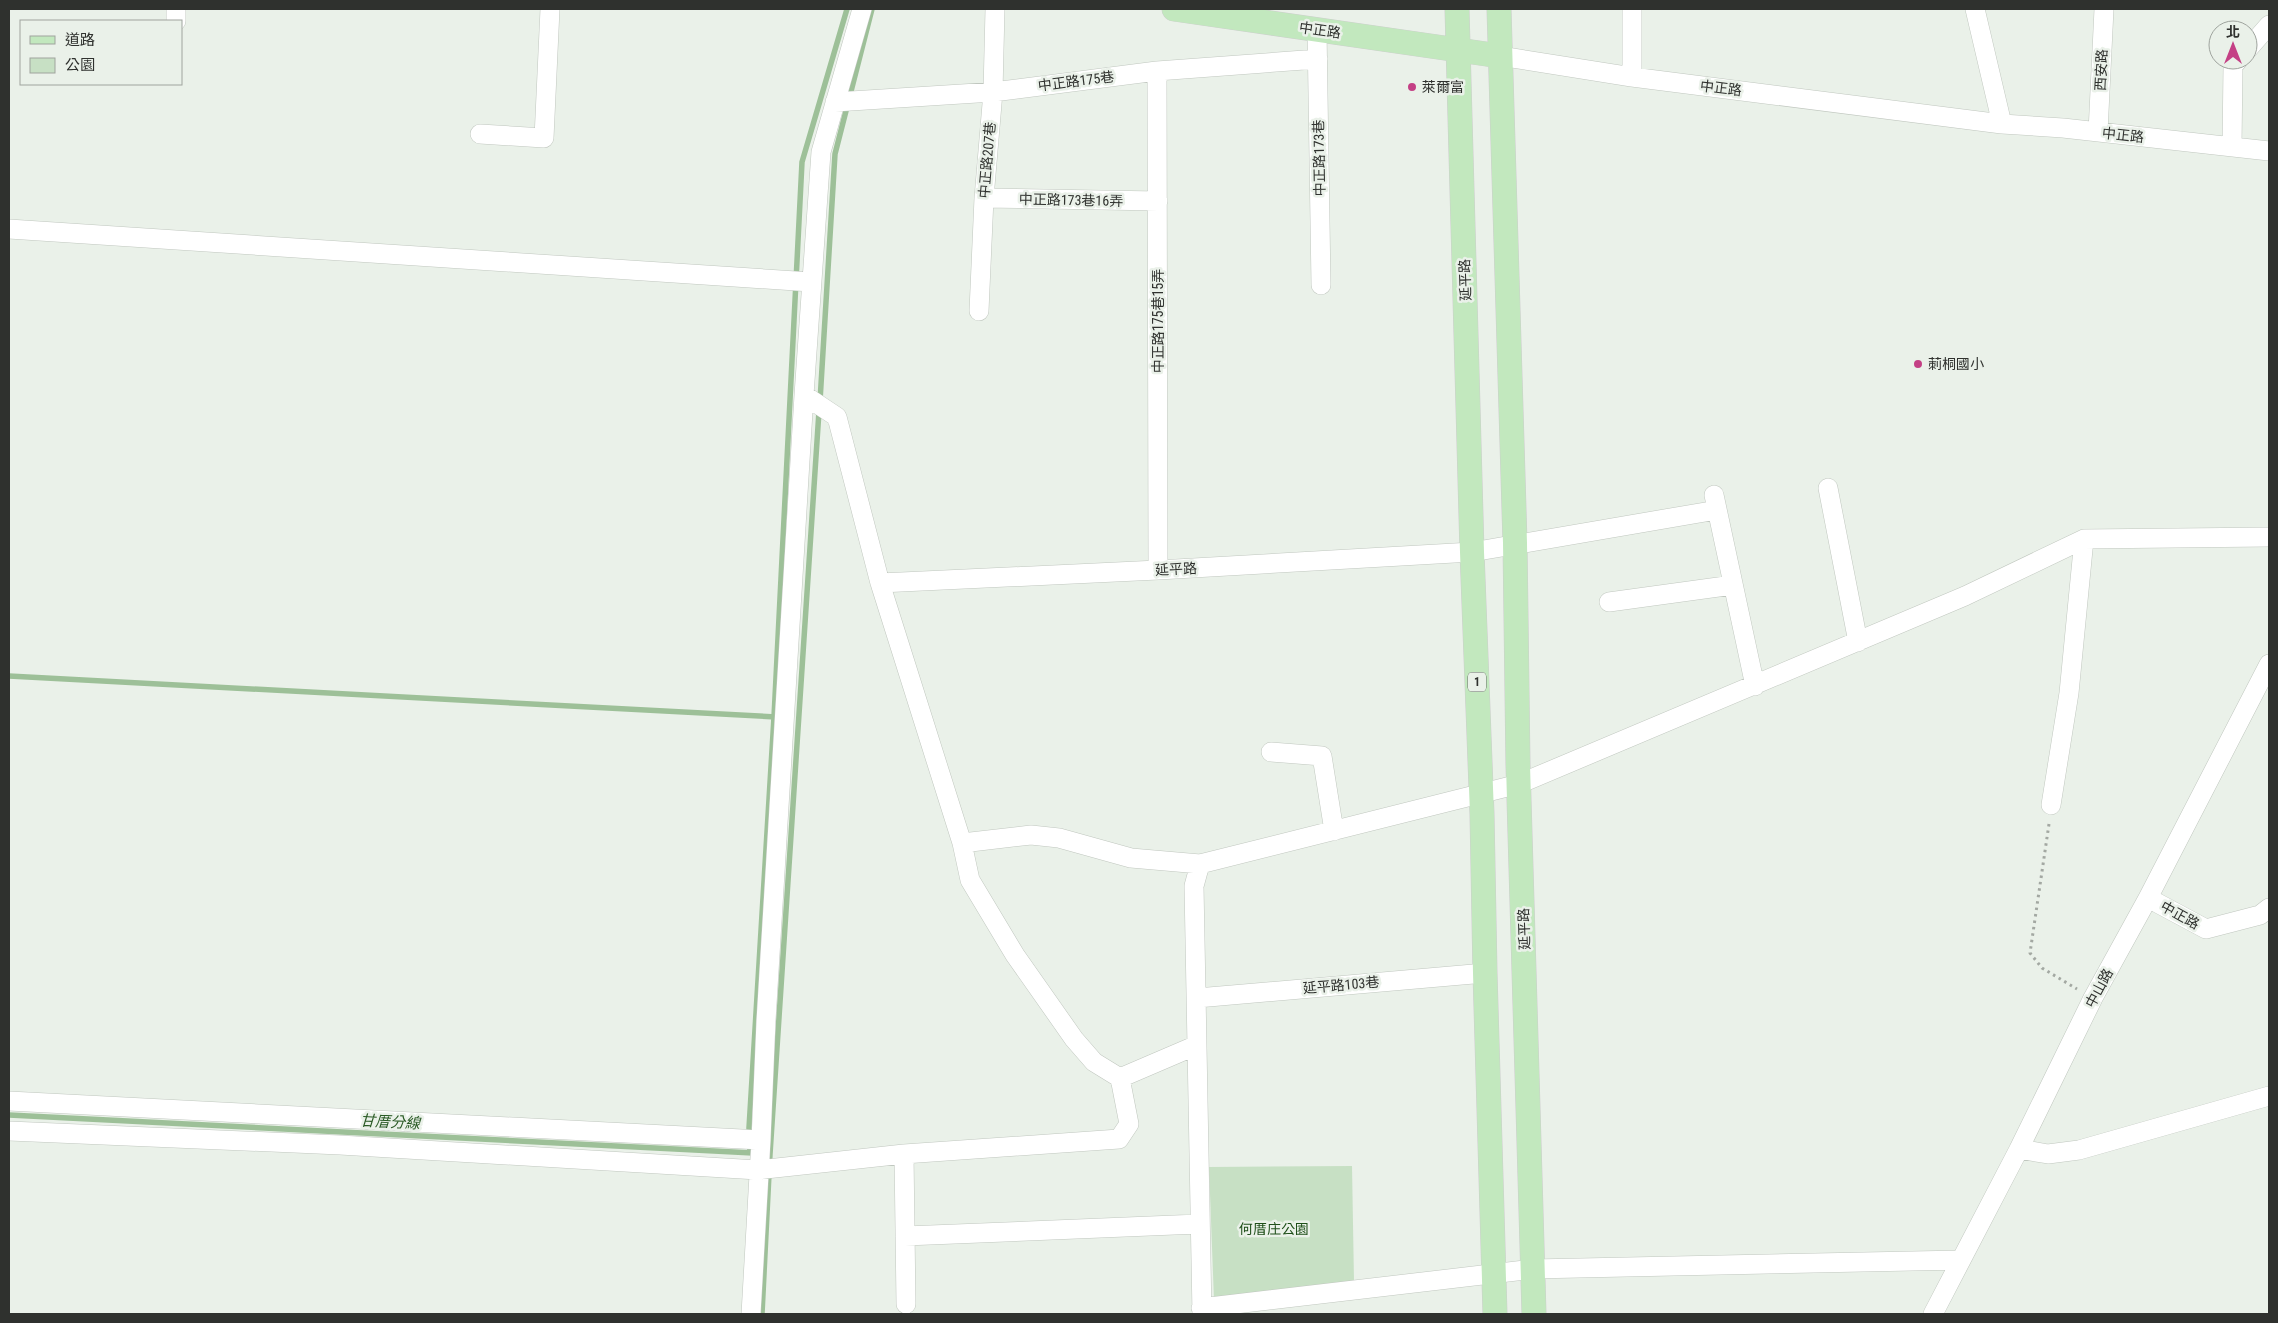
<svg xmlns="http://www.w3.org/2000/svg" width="2278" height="1323" font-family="'Roboto Condensed','Noto Sans TC',sans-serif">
	<rect width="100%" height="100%" fill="#eaf1e9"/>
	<!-- green -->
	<path fill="#c7e0c4" d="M 1352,1166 L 1354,1281 L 1214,1300 L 1209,1167 Z"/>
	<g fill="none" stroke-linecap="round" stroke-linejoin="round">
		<!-- stream -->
		<path stroke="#9dc098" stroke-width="5.5" d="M 820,401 L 835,154 L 872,9
			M 9,676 L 776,717
			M 9,1115 L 753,1153
			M 750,1153 L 749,1128 L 774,717 L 802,162 L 847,9
			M 762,1314 L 770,1154 L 819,411"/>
		<defs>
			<path id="minor" d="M 1975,9 L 2002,124
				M 176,21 L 176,9
				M 1317,30 L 1321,285
				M 2248,49 L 2269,25
				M 1500,56 L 1632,77 L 2002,124 L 2063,128 L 2269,151
				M 1157,71 L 1158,570
				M 1632,77 L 1632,9
				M 835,102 L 993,92 L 1157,71 L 1318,59
				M 2098,132 L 2104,9
				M 480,134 L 544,138 L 550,9
				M 2232,147 L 2233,66 L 2238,60
				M 984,198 L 1158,201
				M 9,229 L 811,282
				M 979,311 L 984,198 L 993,92 L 995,9
				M 804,395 L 837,417 L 880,583 L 962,843
				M 1828,488 L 1858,642
				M 1714,495 L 1755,686
				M 880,583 L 1158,570 L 1472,552 L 1717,510
				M 1609,602 L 1733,585
				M 1271,752 L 1322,756 L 1334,831
				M 2051,805 L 2069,693 L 2084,539
				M 2148,898 L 2206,929 L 2260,915 L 2269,908
				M 1197,998 L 1485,973
				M 1197,1045 L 1120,1078 L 1094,1062 L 1074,1039 L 1015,955 L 970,880 L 962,843 L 1031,835 L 1059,838 L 1131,858 L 1200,864
				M 9,1101 L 761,1140
				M 9,1131 L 340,1145 L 758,1170 L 904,1154 L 1119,1139 L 1129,1124 L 1120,1078
				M 2019,1149 L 2048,1154 L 2079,1150 L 2269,1096
				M 904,1154 L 906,1304
				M 905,1236 L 1199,1224
				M 1201,1308 L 1533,1269 L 1961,1260
				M 751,1314 L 761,1140 L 766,1021 L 804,395 L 821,152 L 862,9
				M 1202,1314 L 1194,886 L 1200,864 L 1519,784 L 1965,596 L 2084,539 L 2269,537
				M 1933,1314 L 2019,1149 L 2093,998 L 2148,898 L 2269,664"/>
			<path id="major" d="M 1174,9 L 1500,56
				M 1457,9 L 1472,552 L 1482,814 L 1485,973 L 1495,1314
				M 1499,9 L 1515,543 L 1518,765 L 1534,1314"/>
		</defs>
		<!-- minor casing -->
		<use href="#minor" stroke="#c0c7bf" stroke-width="20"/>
		<!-- major casing -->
		<use href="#major" stroke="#cdcecd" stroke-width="25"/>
		<!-- path -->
		<path stroke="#a3a8a2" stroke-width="3" stroke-dasharray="2.5 4" stroke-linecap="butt" d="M 2049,824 L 2030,953 L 2042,968 L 2077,989"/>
		<!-- minor -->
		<use href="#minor" stroke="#fff" stroke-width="19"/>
		<!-- major -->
		<use href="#major" stroke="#c2e8be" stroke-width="24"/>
	</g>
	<!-- markers -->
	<g fill="#c44085" stroke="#eaf1e9" stroke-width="2">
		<circle cx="1412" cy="87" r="5"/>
		<circle cx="1918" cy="364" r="5"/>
	</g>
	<g text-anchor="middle" stroke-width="5" stroke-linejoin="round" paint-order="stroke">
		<!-- shield labels -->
		<rect fill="#eaf1e9" stroke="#676b66" stroke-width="1" x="1468" y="672.5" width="18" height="19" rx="4"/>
		<g font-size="12" font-weight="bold" fill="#2f312e">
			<text x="1477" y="686">1</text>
		</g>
		<!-- street labels -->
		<g font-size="14" fill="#2f312e" stroke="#eaf1e9">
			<text transform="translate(1320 30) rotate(8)" y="5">中正路</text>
			<text transform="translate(2101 70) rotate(-87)" y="5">西安路</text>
			<text transform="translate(1076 81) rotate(-7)" y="5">中正路175巷</text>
			<text transform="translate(1721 88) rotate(7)" y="5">中正路</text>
			<text transform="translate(2123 135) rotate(6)" y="5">中正路</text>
			<text transform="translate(1319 158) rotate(-91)" y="5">中正路173巷</text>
			<text transform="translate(987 160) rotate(-85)" y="5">中正路207巷</text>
			<text transform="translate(1071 200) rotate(1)" y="5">中正路173巷16弄</text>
			<text transform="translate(1465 280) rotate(-92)" y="5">延平路</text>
			<text transform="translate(1158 321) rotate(-90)" y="5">中正路175巷15弄</text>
			<text transform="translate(1176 569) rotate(-3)" y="5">延平路</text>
			<text transform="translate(2180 915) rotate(29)" y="5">中正路</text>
			<text transform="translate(1524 929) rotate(-92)" y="5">延平路</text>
			<text transform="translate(1341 985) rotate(-5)" y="5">延平路103巷</text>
			<text transform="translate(2099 988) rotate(-62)" y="5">中山路</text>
		</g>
		<!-- poi labels -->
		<g font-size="14" fill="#2f312e" stroke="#eaf1e9" text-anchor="start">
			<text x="1422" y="92">萊爾富</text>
			<text x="1928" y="369">莿桐國小</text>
		</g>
		<!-- park labels -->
		<g font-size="14" fill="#1f4f1a" stroke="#eaf1e9">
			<text x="1274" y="1234">何厝庄公園</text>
		</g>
		<!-- water labels -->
		<g font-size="15" font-style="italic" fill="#295924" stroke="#eaf1e9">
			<text transform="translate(390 1122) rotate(3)" y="5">甘厝分線</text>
		</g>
	</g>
	<!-- border -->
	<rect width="2278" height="1323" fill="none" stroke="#2f312e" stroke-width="20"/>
	<!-- legend -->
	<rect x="20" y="20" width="162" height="65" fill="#eaf1e9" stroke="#9fa49e"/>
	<rect x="30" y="36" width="25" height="8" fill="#c2e8be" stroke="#9fa49e"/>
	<text x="65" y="45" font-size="15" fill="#2f312e">道路</text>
	<rect x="30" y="58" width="25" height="15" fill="#c7e0c4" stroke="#9fa49e"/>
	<text x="65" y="70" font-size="15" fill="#2f312e">公園</text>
	<!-- north arrow -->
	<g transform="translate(2233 45)"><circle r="24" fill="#eaf1e9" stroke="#9fa49e"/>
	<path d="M0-4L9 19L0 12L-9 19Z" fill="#c44085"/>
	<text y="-8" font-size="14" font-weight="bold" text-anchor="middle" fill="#2f312e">北</text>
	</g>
</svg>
